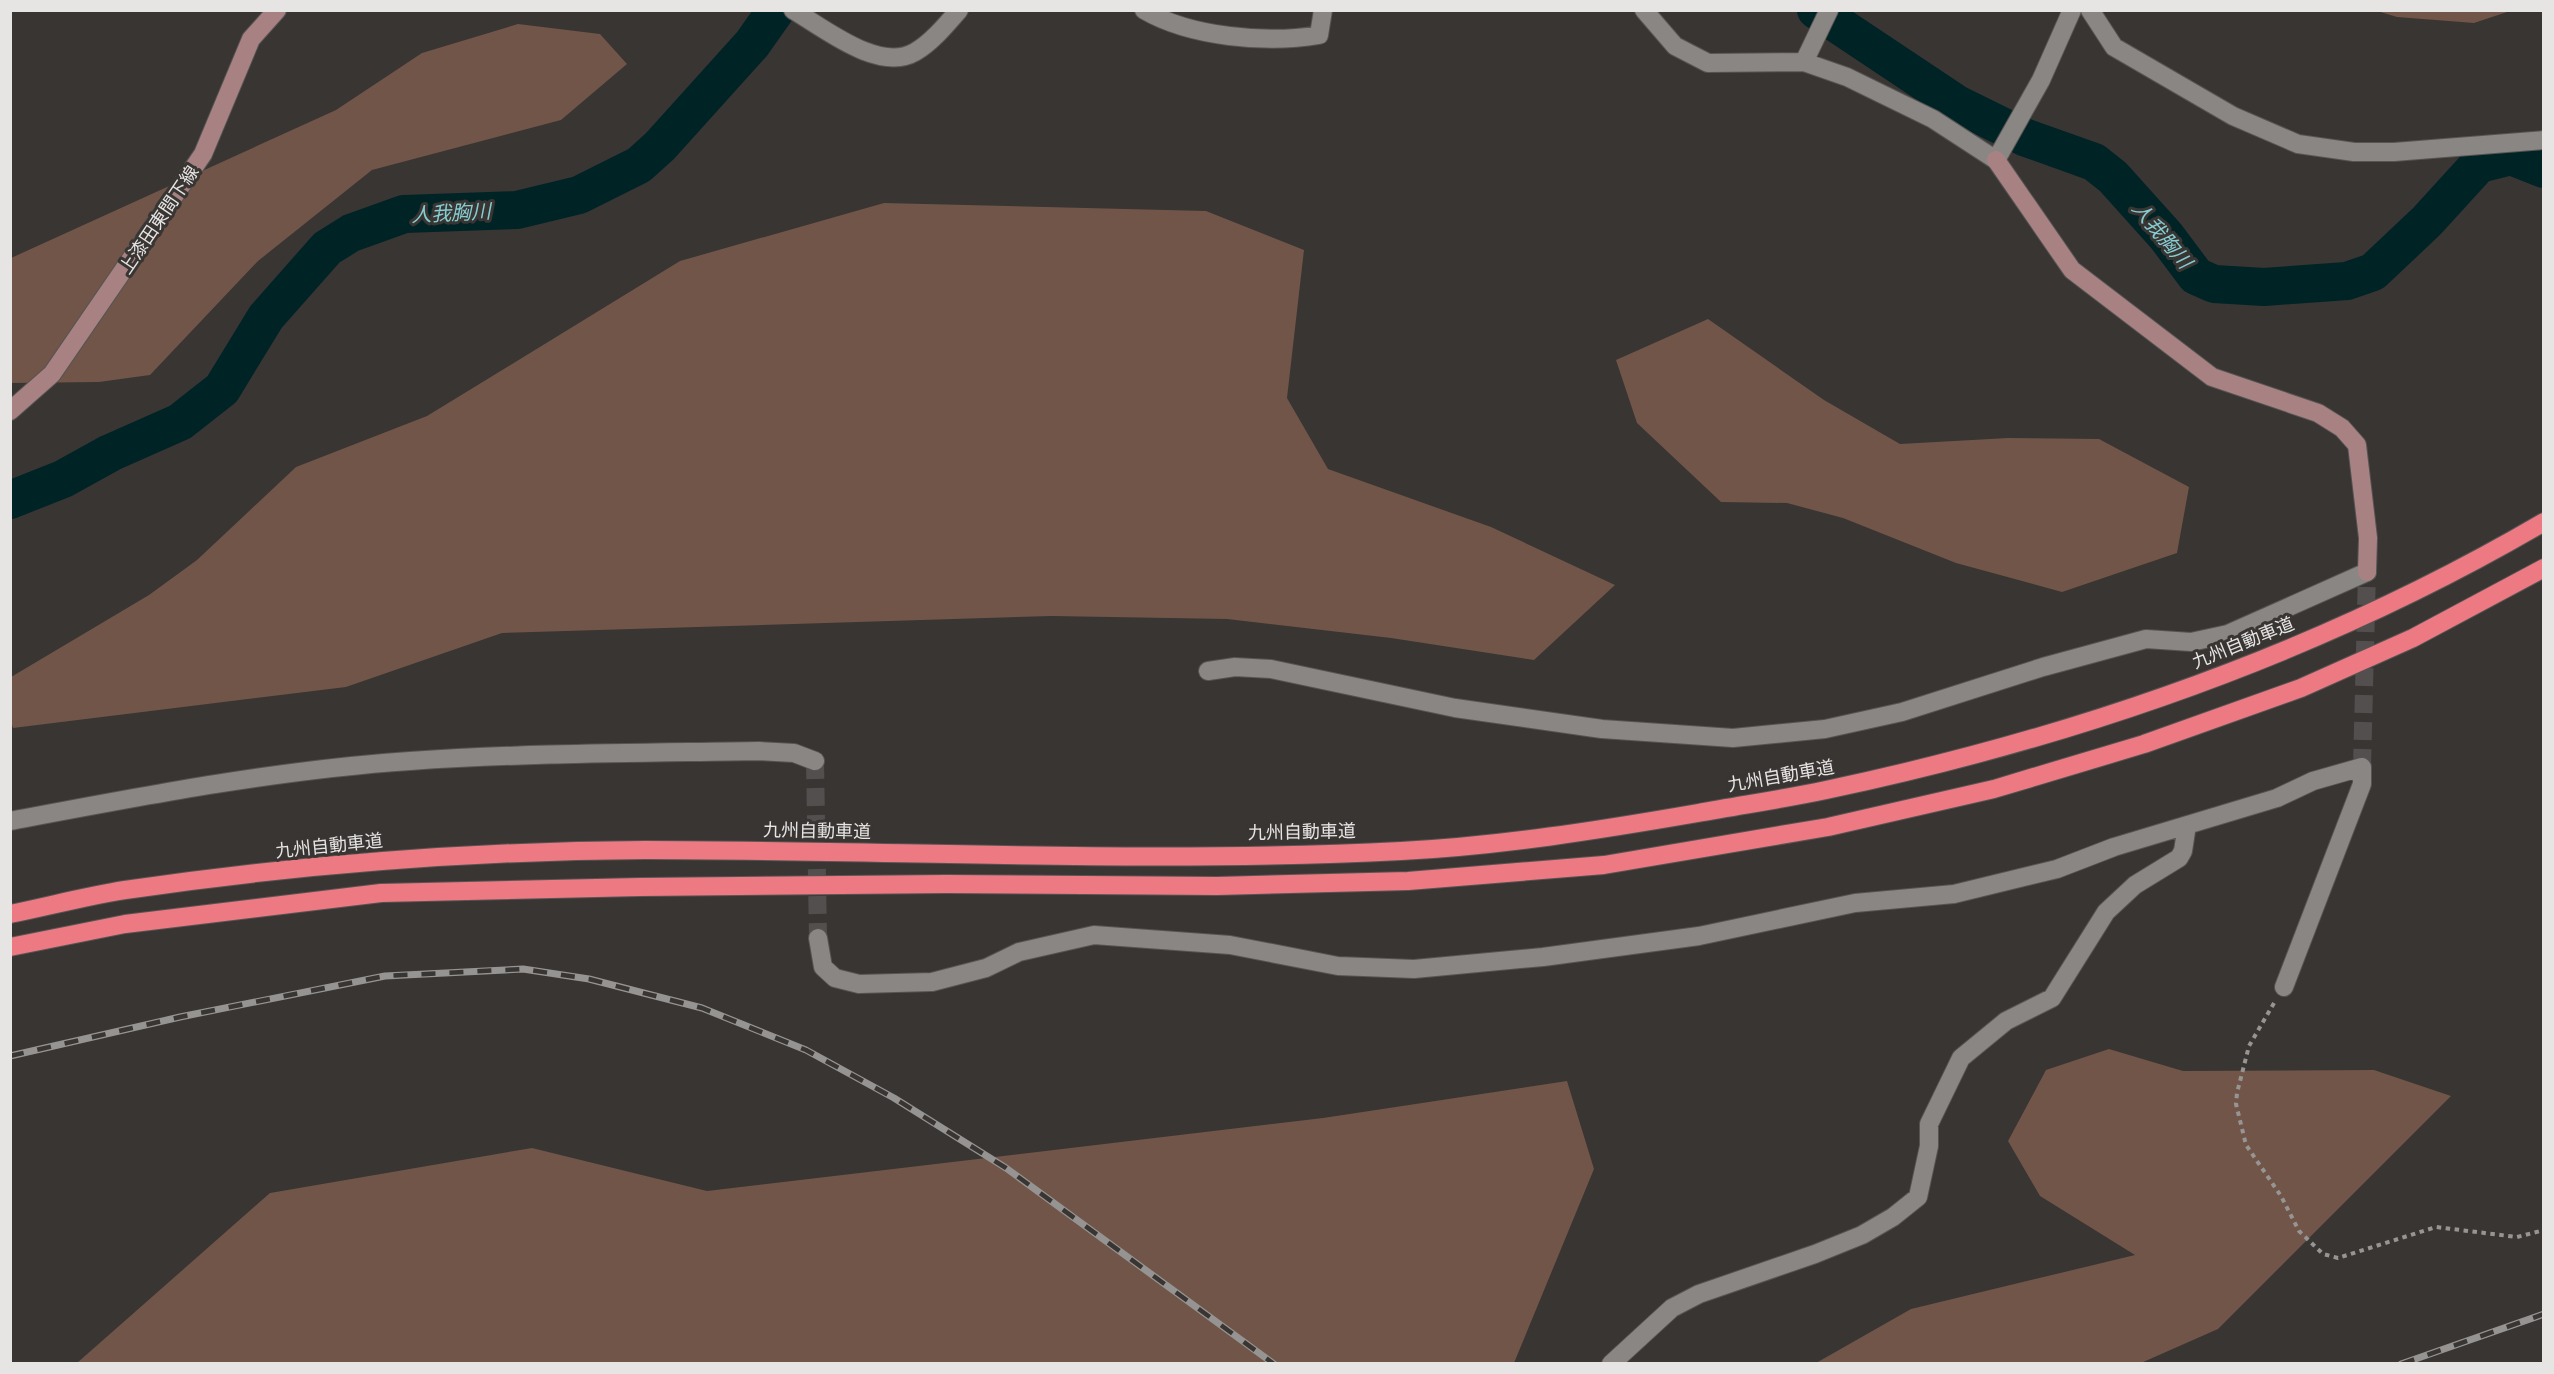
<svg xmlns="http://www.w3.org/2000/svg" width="2554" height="1374" font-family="'Fira Sans Condensed','Noto Sans JP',sans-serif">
	<rect width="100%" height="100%" fill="#383533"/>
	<!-- forest -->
	<path fill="#705548" d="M 2377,11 L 2510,11 L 2474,23 L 2397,17 Z
		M 518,24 L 600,34 L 627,64 L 561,120 L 372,170 L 258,261 L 150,375 L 99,382 L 11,383 L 11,258 L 336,110 L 422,53 Z
		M 884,203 L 1206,211 L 1304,250 L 1287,398 L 1328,469 L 1491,527 L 1615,585 L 1534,660 L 1391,638 L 1227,619 L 1052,616 L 502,633 L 346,687 L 13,728 L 11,722 L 11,677 L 149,595 L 197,560 L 296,467 L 427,416 L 680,261 Z
		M 1708,319 L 1824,400 L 1900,444 L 2008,438 L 2099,439 L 2189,487 L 2177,553 L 2062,592 L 1956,563 L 1843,518 L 1787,503 L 1721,502 L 1637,423 L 1616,360 Z
		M 2109,1049 L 2183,1071 L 2374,1070 L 2451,1096 L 2218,1329 L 2141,1363 L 1816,1363 L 1911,1309 L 2135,1255 L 2040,1196 L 2008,1141 L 2046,1070 Z
		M 1567,1081 L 1594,1169 L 1514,1363 L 77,1363 L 270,1193 L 532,1148 L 707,1191 L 1323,1118 Z"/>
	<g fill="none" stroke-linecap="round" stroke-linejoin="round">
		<!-- river -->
		<path stroke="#002325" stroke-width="38" d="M 1816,10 L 1957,104 L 2024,137 L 2094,162 L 2113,177 L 2166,236 L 2196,276 L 2214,284 L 2264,287 L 2347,281 L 2373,272 L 2427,221 L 2479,164 L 2511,156 L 2544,169
			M 10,500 L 63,479 L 110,453 L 180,422 L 222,389 L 266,317 L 327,248 L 351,233 L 404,214 L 517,210 L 579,195 L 639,165 L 660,146 L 752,44 L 776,10"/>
		<!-- street-tunnel -->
		<path stroke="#524f4e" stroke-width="18" stroke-dasharray="18 9" stroke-linecap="butt" d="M 815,761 L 818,938
			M 2362,767 L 2367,572"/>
		<defs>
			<path id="street" d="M 793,10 C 824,28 879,73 915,52 C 931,43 946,25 959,10
				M 1144,10 C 1190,37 1267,44 1319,35 L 1323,10
				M 1644,10 L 1675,46 L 1708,63 L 1804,62 L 1847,77 L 1933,119 L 1996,160 L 2041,80 L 2072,10
				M 2090,10 L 2114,47 L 2233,116 L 2298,144 L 2354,152 L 2394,152 L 2544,140
				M 1804,62 L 1829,10
				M 1208,671 L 1235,667 L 1271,669 L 1455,708 L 1602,729 L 1733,738 L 1825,729 L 1902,712 L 2043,667 L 2146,639 L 2191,642 L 2228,634 L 2367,572
				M 10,821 C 142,796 276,770 410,761 C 526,753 642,753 759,751 L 794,753 L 815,761
				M 818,938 L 823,967 L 835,978 L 859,984 L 932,982 L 986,968 L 1019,952 L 1094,935 L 1230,945 L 1338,966 L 1414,969 L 1543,957 L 1699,936 L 1855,903 L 1954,894 L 2057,869 L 2114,847 L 2277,798 L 2313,781 L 2362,767 L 2362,784 L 2284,987
				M 1611,1364 L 1672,1308 L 1699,1294 L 1815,1254 L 1862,1235 L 1893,1217 L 1918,1197 L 1929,1146 L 1929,1124 L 1961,1058 L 2006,1021 L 2052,998 L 2106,912 L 2135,885 L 2179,858 L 2183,851 L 2187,825"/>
			<path id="secondary" d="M 1996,160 L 2072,270 L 2212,377 L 2318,413 L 2342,428 L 2357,445 L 2368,538 L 2367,572
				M 10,411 L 52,374 L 203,154 L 251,39 L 277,10"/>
			<path id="highway" d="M 10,914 C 49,906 87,896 125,890 C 296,865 473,851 645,850 C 897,850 1149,864 1401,851 C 1500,846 1600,830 1698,813 C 1741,805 1784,799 1826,790 C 2077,737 2322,652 2544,522
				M 10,947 L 125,924 L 381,893 L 640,887 L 946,884 L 1217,886 L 1408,881 L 1604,865 L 1828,827 L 1994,789 L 2144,744 L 2301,688 L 2413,638 L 2544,568"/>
		</defs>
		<!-- street casing -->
		<use href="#street" stroke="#575453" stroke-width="20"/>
		<!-- secondary casing -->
		<use href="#secondary" stroke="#575453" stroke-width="20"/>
		<!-- highway casing -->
		<use href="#highway" stroke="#575453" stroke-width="20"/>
		<!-- path -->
		<path stroke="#979593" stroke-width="4" stroke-dasharray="4.5 4.5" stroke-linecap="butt" d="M 2274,1003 L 2249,1046 L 2237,1093 L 2236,1104 L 2246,1145 L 2281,1196 L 2299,1231 L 2323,1254 L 2338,1258 L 2436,1227 L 2517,1237 L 2544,1230"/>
		<!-- street -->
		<use href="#street" stroke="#8a8684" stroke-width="18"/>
		<!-- secondary -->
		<use href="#secondary" stroke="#a88283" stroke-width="18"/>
		<!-- highway -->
		<use href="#highway" stroke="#ed7982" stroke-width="18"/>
		<defs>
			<path id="rail" d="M 10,1056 L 180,1017 L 385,976 L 523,969 L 589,979 L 702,1008 L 806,1050 L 894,1098 L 1006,1168 L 1274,1364
				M 2401,1364 L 2544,1314"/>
		</defs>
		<!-- rail casing -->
		<use href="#rail" stroke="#969492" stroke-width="7"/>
		<!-- rail -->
		<use href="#rail" stroke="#383533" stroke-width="4.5" stroke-dasharray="14" stroke-linecap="butt"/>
	</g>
	<g text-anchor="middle" stroke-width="6" stroke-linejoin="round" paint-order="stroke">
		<!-- street labels -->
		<g font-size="18" fill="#e7e5e4" stroke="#383533">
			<text transform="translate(159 220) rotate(-56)" y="6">上漆田東間下線</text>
			<text transform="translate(2243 643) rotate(-22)" y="6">九州自動車道</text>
			<text transform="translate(1781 776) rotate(-10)" y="6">九州自動車道</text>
			<text transform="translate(817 831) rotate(1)" y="6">九州自動車道</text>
			<text transform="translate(1302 832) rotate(-1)" y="6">九州自動車道</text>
			<text transform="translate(329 846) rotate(-6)" y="6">九州自動車道</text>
		</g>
		<!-- water labels -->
		<g font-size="20" font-style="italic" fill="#86ccd1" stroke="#383533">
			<text transform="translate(451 213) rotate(-3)" y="7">人我胸川</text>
			<text transform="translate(2162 235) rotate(50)" y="7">人我胸川</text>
		</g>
	</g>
	<!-- border -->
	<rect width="2554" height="1374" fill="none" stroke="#e7e5e4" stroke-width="24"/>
</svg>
